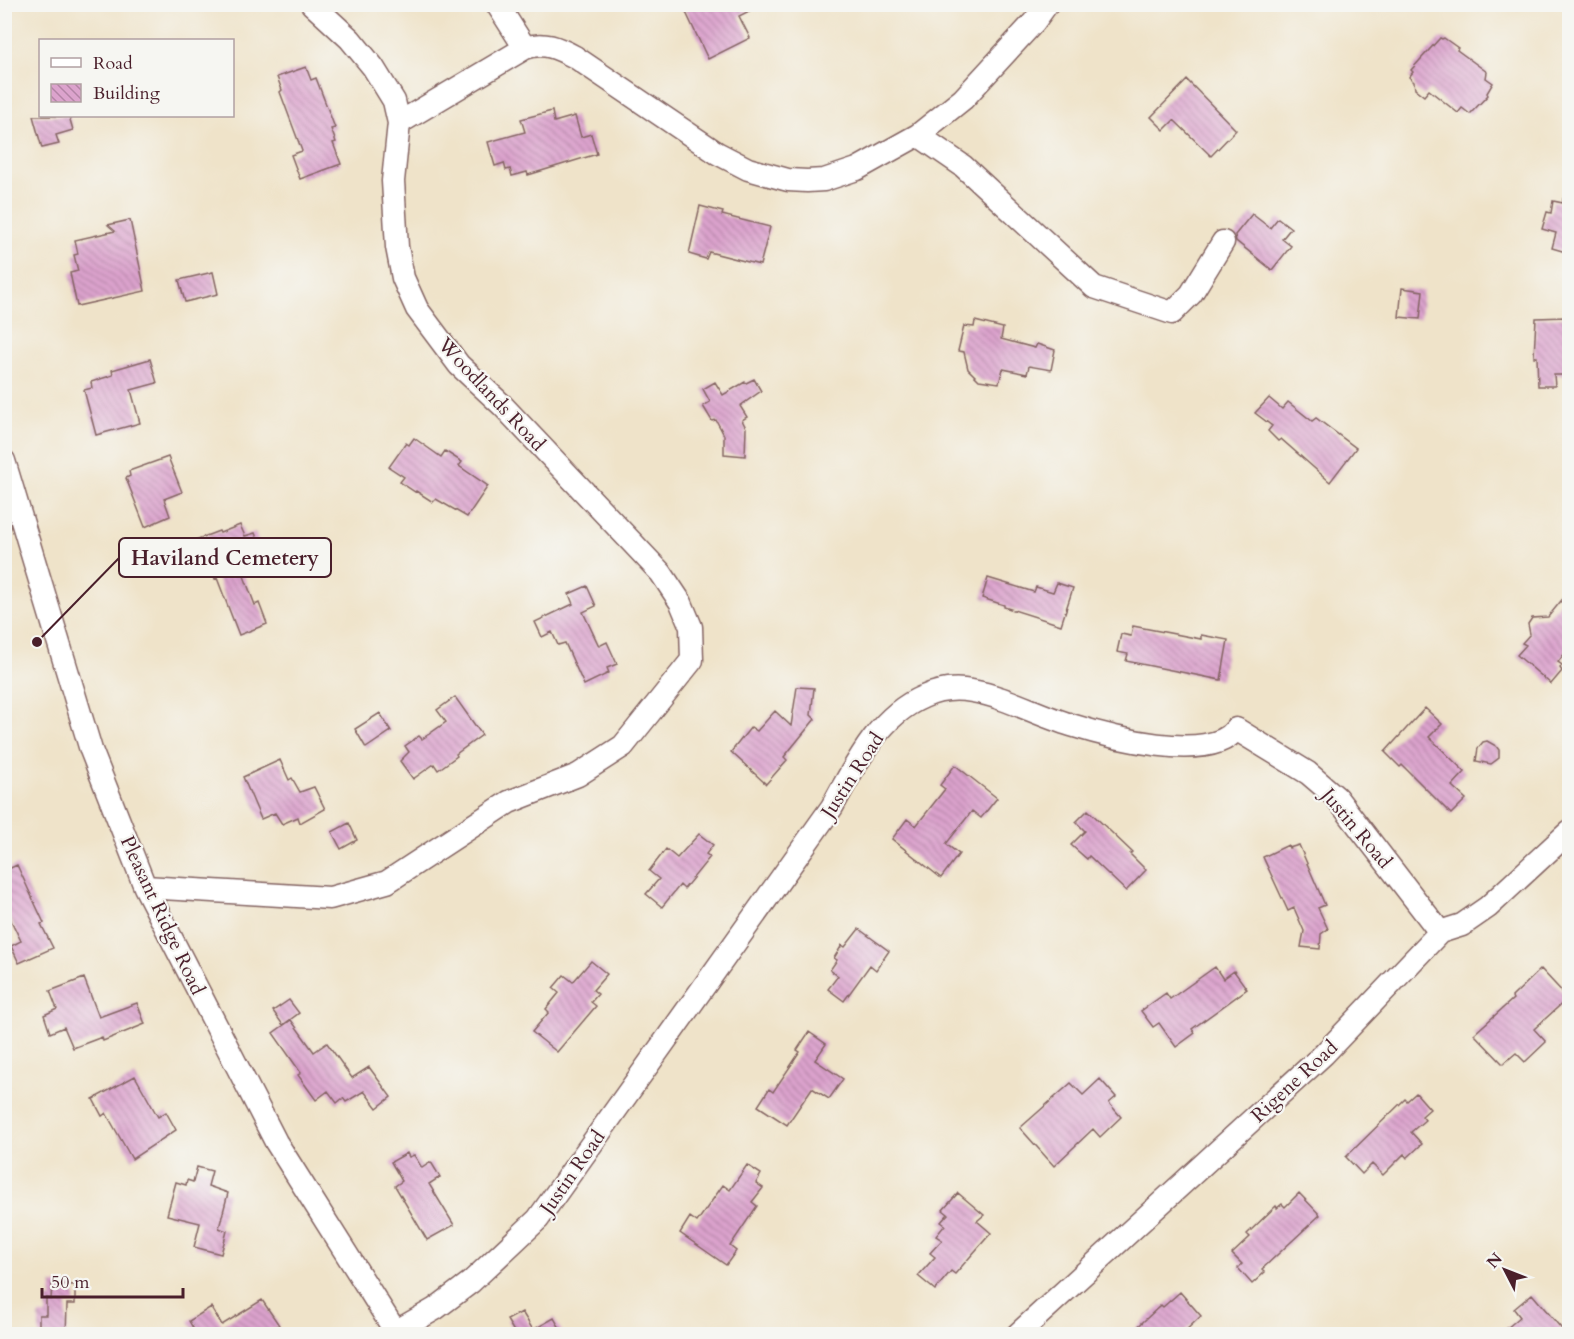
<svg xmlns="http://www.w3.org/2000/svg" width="1574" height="1339" font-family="Cardo,serif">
	<defs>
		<pattern id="building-back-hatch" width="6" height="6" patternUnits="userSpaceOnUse" patternTransform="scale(1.5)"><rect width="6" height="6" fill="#dca3cd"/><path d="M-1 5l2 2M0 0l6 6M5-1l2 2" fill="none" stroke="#b484a7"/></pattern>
	</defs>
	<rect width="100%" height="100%" fill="#f6f6f2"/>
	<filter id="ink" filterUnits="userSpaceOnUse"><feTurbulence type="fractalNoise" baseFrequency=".0167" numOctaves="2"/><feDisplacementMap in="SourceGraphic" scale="12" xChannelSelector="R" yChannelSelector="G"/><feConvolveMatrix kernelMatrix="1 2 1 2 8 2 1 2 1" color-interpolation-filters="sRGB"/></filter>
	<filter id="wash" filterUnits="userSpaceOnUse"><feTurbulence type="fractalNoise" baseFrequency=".008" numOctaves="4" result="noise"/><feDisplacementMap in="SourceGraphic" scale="24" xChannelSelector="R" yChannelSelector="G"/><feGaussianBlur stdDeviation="1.35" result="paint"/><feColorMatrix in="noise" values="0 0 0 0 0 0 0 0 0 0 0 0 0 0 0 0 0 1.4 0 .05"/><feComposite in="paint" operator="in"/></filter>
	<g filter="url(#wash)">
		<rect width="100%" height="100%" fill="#efe3c9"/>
		<g id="blocks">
			<!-- building -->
			<path fill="url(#building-back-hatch)" d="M 682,4 L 763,4 L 739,16 L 750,38 L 708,59 Z
				M 1440,38 L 1442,39 L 1444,38 L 1458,48 L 1457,50 L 1487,72 L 1486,78 L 1493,83 L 1487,93 L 1488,95 L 1470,114 L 1462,108 L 1458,113 L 1429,90 L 1424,96 L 1415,89 L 1414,82 L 1409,77 L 1413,72 L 1411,70 Z
				M 306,67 L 311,80 L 316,78 L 335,128 L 331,129 L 336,142 L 333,143 L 341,164 L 300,179 L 291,155 L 302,151 L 280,92 L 282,90 L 277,77 Z
				M 1187,80 L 1236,130 L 1211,156 L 1174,120 L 1164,130 L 1151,117 Z
				M 552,111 L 554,122 L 575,116 L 581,137 L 591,134 L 597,154 L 528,175 L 527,172 L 512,176 L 510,169 L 506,170 L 504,163 L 495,166 L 488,142 L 525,132 L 521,119 Z
				M 33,116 L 69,116 L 73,130 L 56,135 L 59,144 L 42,148 Z
				M 1563,199 L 1569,200 L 1569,253 L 1552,248 L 1556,233 L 1542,229 L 1547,212 L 1551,213 L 1553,201 L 1563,203 Z
				M 700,206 L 723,212 L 722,215 L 770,227 L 760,265 L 709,252 L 706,259 L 689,254 Z
				M 1252,214 L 1270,228 L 1278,218 L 1291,228 L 1282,239 L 1291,246 L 1272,270 L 1236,241 L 1235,235 Z
				M 130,220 L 145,291 L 77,306 L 70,273 L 78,271 L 74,255 L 78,254 L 75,240 L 115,231 L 108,225 Z
				M 213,272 L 218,294 L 185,302 L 179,280 Z
				M 1402,288 L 1423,291 L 1420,319 L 1399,317 Z
				M 1567,317 L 1567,327 L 1569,327 L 1568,375 L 1554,375 L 1555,386 L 1538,386 L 1537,357 L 1534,357 L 1536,318 Z
				M 975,321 L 1003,328 L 1001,339 L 1035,348 L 1037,344 L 1055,350 L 1051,370 L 1029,366 L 1027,374 L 1003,369 L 999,383 L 979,380 L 968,369 L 964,352 L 958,351 L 964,326 L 974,327 Z
				M 150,359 L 157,383 L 131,390 L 140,423 L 96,435 L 84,390 L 92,388 L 91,382 L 113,375 L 112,370 Z
				M 754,379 L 761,391 L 740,406 L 747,417 L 742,420 L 746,428 L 745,456 L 724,454 L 724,435 L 716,420 L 712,421 L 703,406 L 710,402 L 703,389 L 715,382 L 723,395 L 745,382 L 746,383 Z
				M 1269,398 L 1282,409 L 1288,402 L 1312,421 L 1316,418 L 1356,448 L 1330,482 L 1281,439 L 1278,441 L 1268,431 L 1272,426 L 1255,413 Z
				M 414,438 L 441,457 L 445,451 L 462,462 L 459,466 L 488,486 L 467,517 L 436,499 L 433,502 L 416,491 L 415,492 L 400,482 L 404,477 L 389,467 L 406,443 L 409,445 Z
				M 168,457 L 182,492 L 164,499 L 170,516 L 145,527 L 126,478 L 130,476 L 129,471 Z
				M 240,525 L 245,536 L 255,533 L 268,567 L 244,576 L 255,605 L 259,603 L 267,624 L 239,635 L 217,578 L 215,579 L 210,565 L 174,578 L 164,552 L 219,531 L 220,533 Z
				M 988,578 L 1034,592 L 1036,587 L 1053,592 L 1057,583 L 1073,588 L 1061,625 L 1004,607 L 1004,605 L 982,598 Z
				M 587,586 L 596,606 L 583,612 L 599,646 L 607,642 L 617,664 L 607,668 L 609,673 L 584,685 L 565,643 L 558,645 L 552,632 L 542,637 L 535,622 L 573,604 L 569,594 Z
				M 1569,591 L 1569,648 L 1558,662 L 1562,665 L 1560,668 L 1562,671 L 1551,684 L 1517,655 L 1526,645 L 1522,643 L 1530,634 L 1528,624 L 1532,618 L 1548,617 Z
				M 1133,626 L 1201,639 L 1201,635 L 1228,640 L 1221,680 L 1126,661 L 1128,654 L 1117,652 L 1121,634 L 1131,636 Z
				M 797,687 L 814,688 L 811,715 L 815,719 L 784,757 L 787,760 L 766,784 L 731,752 L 751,727 L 757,731 L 775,711 L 791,726 Z
				M 455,697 L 482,735 L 456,754 L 457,756 L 438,770 L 434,764 L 413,779 L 400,761 L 409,752 L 405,746 L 419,736 L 422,739 L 446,722 L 437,710 Z
				M 1425,708 L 1442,724 L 1429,737 L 1465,772 L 1452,786 L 1466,799 L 1451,814 L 1402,765 L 1400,767 L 1385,752 Z
				M 380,713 L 391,731 L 366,748 L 355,729 Z
				M 1487,741 L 1496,746 L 1499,750 L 1499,758 L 1491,764 L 1476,761 L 1478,748 L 1483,742 Z
				M 280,760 L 289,780 L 292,778 L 300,792 L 314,787 L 325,809 L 300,823 L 298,817 L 282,824 L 275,813 L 261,819 L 243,777 Z
				M 955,765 L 997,798 L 981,818 L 972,811 L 946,844 L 959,854 L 941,878 L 892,839 L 907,819 L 916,826 L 945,789 L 940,785 Z
				M 1088,810 L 1132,852 L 1130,854 L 1146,870 L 1126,891 L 1089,856 L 1087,859 L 1071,845 L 1085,831 L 1076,822 Z
				M 349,823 L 357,840 L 341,849 L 332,832 Z
				M 699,834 L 713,845 L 706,854 L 710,857 L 684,889 L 680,885 L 662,907 L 646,894 L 659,879 L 649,871 L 666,849 L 677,858 Z
				M 1288,845 L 1289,848 L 1299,845 L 1325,905 L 1318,908 L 1328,929 L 1321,934 L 1320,949 L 1301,947 L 1304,931 L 1294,908 L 1288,911 L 1263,857 Z
				M 17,865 L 44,923 L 41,924 L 53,948 L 19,963 L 11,946 L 21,941 L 4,906 L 4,871 Z
				M 859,929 L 889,951 L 876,970 L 870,965 L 844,1001 L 828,989 L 838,976 L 830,970 L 837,960 L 834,958 L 842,945 L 845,947 Z
				M 591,961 L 607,974 L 593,990 L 598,994 L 591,1002 L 596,1006 L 557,1052 L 532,1032 L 549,1012 L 546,1009 L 559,993 L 553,988 L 564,975 L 573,982 Z
				M 1215,967 L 1223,979 L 1234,971 L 1247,989 L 1192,1029 L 1195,1033 L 1176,1047 L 1159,1023 L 1153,1027 L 1141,1011 L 1166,993 L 1170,999 Z
				M 1541,969 L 1568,998 L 1534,1029 L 1546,1042 L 1525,1062 L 1516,1053 L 1503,1064 L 1474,1034 L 1513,999 L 1512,997 Z
				M 84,978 L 99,1017 L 137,1003 L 145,1024 L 103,1041 L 102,1037 L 73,1048 L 64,1027 L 50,1033 L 44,1015 L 57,1009 L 50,991 Z
				M 289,1000 L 299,1013 L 283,1025 L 273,1011 Z
				M 291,1020 L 314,1052 L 327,1043 L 352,1078 L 369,1067 L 391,1097 L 377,1108 L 364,1091 L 346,1102 L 343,1098 L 337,1103 L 328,1091 L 316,1100 L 298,1075 L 301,1073 L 273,1033 Z
				M 809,1032 L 826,1044 L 815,1060 L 843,1079 L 829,1099 L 812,1088 L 787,1125 L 758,1106 L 769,1089 L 773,1092 L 800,1052 L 797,1050 Z
				M 135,1076 L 158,1117 L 166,1112 L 176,1130 L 132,1159 L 106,1113 L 102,1116 L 93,1099 Z
				M 1100,1079 L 1116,1097 L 1109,1103 L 1121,1117 L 1100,1137 L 1093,1129 L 1054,1166 L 1020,1128 L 1071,1083 L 1083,1095 Z
				M 1416,1093 L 1430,1109 L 1422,1116 L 1425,1120 L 1411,1132 L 1422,1144 L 1407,1158 L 1404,1154 L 1383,1175 L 1372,1164 L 1362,1174 L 1346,1157 L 1405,1099 L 1407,1101 Z
				M 407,1153 L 409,1157 L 414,1155 L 422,1168 L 431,1162 L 440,1177 L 429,1184 L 454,1225 L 427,1240 L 395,1186 L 402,1181 L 391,1162 Z
				M 747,1165 L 761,1174 L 756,1183 L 763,1188 L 752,1202 L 757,1206 L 730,1246 L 736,1251 L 726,1265 L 680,1233 L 690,1217 L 697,1222 L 723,1185 L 730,1190 Z
				M 197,1167 L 212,1171 L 208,1186 L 228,1193 L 219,1228 L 227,1231 L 221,1254 L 194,1247 L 200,1223 L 167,1215 L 176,1182 L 186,1185 L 187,1180 L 193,1182 Z
				M 958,1193 L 984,1215 L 977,1221 L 991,1233 L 955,1274 L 951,1271 L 935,1290 L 918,1276 L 935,1257 L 930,1253 L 942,1240 L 936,1236 L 945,1225 L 941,1222 L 948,1214 L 943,1210 Z
				M 1299,1193 L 1320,1215 L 1262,1269 L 1265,1272 L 1252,1284 L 1238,1268 L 1242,1264 L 1232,1254 L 1250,1237 L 1247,1234 L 1276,1206 L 1277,1208 L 1282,1204 L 1285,1207 Z
				M 52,1284 L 75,1285 L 75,1304 L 67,1304 L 66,1335 L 39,1335 L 39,1315 L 46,1315 L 46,1298 L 51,1299 Z
				M 1180,1292 L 1201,1316 L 1181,1335 L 1129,1335 L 1161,1305 L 1163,1307 Z
				M 1532,1294 L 1567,1335 L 1499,1335 L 1520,1317 L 1514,1309 Z
				M 262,1300 L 279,1325 L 263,1335 L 197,1335 L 189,1321 L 211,1307 L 222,1325 Z
				M 522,1312 L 533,1330 L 554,1318 L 564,1335 L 516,1335 L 507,1320 Z"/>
		</g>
	</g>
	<g filter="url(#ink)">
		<use href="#blocks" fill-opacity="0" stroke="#846462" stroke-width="1.5"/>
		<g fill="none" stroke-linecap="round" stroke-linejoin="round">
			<defs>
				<path id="minor" d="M 497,4 L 525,48
					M 399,123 L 525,48 C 544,41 558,48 575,57 L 717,153 L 748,169 L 788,180 L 807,181 L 824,180 L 857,169 L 918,135 L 963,99 L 1034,22 L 1047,4
					M 918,135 L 963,166 L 1094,287 L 1172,313 L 1191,294 L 1223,242
					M 4,461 L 91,750 L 145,887 L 276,1142 L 397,1334
					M 145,887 L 330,898 L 387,882 L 509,802 L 578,775 L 623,746 L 692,660 L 691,627 L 681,603 L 661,573 L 502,405 L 459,365 L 417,309 L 403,278 L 397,247 L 393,181 L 399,123 L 394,101 L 373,67 L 350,39 L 312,4
					M 395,1332 L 435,1309 L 471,1282 L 538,1219 L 832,807 C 854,767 878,716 923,697 C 938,690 956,688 972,691 C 1007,697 1037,715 1071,725 C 1106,736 1211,765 1236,729 L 1308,773 L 1336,797 L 1440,932
					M 1018,1334 L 1324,1054 L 1440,932 L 1462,925 L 1488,907 L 1570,831"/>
			</defs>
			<!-- minor casing -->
			<use href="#minor" stroke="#846462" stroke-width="25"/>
			<!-- minor -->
			<use href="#minor" stroke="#fff" stroke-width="22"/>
		</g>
	</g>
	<g text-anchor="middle" stroke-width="4.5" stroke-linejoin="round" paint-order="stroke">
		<!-- street labels -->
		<g font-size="20" fill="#4a1f2b" stroke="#f6f6f2">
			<text transform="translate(492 394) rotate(47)" y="7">Woodlands Road</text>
			<text transform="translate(852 775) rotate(-57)" y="7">Justin Road</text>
			<text transform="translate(1357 828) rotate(50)" y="7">Justin Road</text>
			<text transform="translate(163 915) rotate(65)" y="7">Pleasant Ridge Road</text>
			<text transform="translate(1294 1081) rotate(-43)" y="7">Rigene Road</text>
			<text transform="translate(572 1172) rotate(-55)" y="7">Justin Road</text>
		</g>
	</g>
	<!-- callouts -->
	<path fill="none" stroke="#4a1f2b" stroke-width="2" d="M37 642L119 558"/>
	<circle fill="#4a1f2b" stroke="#f6f6f2" stroke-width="2" cx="37" cy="642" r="6"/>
	<rect fill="#f6f6f2" stroke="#4a1f2b" stroke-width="2" x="119" y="538" width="212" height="39" rx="6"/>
	<g font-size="21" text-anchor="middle" font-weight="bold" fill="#4a1f2b">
		<text x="225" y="565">Haviland Cemetery</text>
	</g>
	<!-- margin -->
	<rect width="1574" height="1339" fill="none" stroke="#f6f6f2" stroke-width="24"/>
	<!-- legend -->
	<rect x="39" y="39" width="195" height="78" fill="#f6f6f2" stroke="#b1a0a2" stroke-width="1.5"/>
	<rect x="51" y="58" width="30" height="9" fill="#ffffff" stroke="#b1a0a2" stroke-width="1.5"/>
	<text x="93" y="69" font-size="18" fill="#4a1f2b">Road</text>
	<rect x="51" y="84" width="30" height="18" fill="url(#building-back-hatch)" stroke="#b1a0a2" stroke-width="1.5"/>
	<text x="93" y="99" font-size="18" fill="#4a1f2b">Building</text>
	<!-- north arrow -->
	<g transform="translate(1505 1270) rotate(312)" stroke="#f6f6f2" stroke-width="4.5" paint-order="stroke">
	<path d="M0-4.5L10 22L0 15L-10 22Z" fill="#4a1f2b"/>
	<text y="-9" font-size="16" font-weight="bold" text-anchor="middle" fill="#4a1f2b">N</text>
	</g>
	<!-- scale -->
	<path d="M42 1288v9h141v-9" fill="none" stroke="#4a1f2b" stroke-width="3"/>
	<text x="51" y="1288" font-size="18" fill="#4a1f2b" stroke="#f6f6f2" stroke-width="4.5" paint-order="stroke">50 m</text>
</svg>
